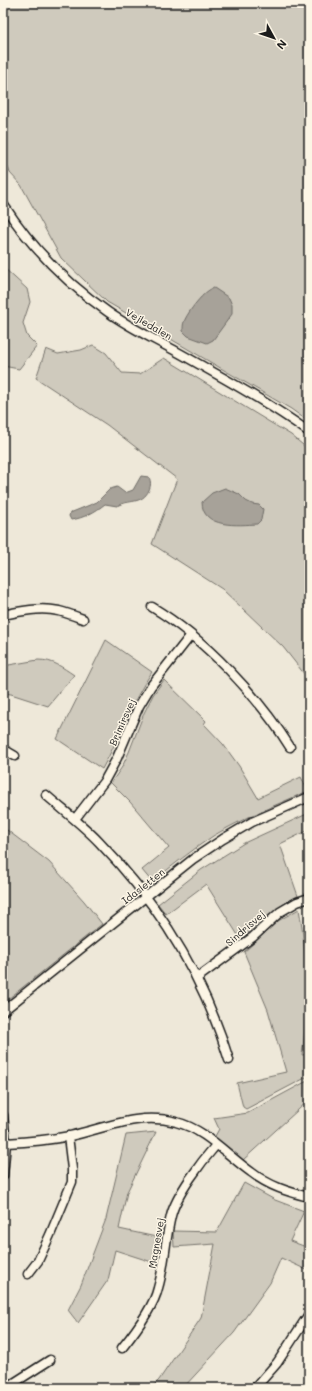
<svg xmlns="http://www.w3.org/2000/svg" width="312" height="1391" font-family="Mali,sans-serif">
	<rect width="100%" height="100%" fill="#eee8d9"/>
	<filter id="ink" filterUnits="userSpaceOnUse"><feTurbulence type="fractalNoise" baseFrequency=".025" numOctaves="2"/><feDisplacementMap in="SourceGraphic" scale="8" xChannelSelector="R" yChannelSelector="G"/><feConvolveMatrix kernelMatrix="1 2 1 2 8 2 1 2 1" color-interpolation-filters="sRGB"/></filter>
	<g filter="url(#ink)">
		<!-- green -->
		<path fill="#cfcabd" stroke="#76736c" d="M 3,3 L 309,3 L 309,422 L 291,409 L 107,302 L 61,258 L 21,185 L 10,173 L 3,153 Z
			M 3,267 L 27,289 L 30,302 L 23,323 L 27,336 L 37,346 L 19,369 L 3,366 Z
			M 93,345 L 106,353 L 122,373 L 140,374 L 164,358 L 291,435 L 309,450 L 309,680 L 283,647 L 222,589 L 152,544 L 177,479 L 107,425 L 36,378 L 46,349 L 58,354 L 81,350 Z
			M 106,640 L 152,672 C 131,702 120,737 102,769 L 57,739 Z
			M 38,660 C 53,660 62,667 74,675 L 48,706 L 11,694 L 3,693 L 3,666 Z
			M 164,680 L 206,721 L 204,724 L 223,744 L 239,766 L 258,798 L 301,777 L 308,791 C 276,805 243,818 213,836 C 192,850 172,866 152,882 L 142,870 L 169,848 L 130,802 L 111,783 L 122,767 L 129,752 L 144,713 L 153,695 Z
			M 309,813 L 309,830 L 280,844 L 298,896 C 276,907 259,923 241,940 L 206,884 L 166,914 L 158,904 L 201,870 L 244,843 Z
			M 3,827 L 49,862 L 84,901 L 102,924 L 3,1003 Z
			M 299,909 C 308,961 309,1002 302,1055 L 309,1054 L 309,1076 L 246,1109 L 243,1107 L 237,1083 L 286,1072 L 268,1010 L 244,952 L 278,921 Z
			M 309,1080 L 309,1100 L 243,1160 L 214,1138 L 219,1129 L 214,1118 L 248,1113 Z
			M 156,1132 L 127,1192 L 119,1229 L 161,1238 L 155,1263 L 115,1250 L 108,1280 L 78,1323 L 68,1310 L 81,1285 L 106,1219 L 126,1135 Z
			M 244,1183 L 275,1200 L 304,1211 L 290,1241 L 309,1248 L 309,1271 L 281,1258 L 270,1283 L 234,1333 L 183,1388 L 151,1388 L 159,1380 L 201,1318 L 215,1244 L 174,1247 L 173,1231 L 217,1232 Z"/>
		<!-- water -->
		<path fill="#a7a299" stroke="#6f6c67" d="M 214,288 L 229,298 L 232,305 L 232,314 L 213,340 L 207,343 L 188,336 L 183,331 C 183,328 183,324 184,322 C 187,313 205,289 214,288 Z
			M 141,476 L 149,477 C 151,482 151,485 149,490 C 142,505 129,499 117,506 L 105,504 C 95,512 84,518 71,520 L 69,516 L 70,513 L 97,502 L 110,489 L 117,487 L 125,493 L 133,490 Z
			M 225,488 L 239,494 L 246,501 L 252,504 L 259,505 L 263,509 L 261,520 L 257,524 C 239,525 202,529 202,502 L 212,493 Z"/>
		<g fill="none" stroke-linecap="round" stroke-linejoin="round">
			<defs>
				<path id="minor" d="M 3,204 C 31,247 66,283 108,312 C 129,327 152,338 174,350 C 220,376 266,401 309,432
					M 152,607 C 204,638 258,696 290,747
					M 3,615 C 21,611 40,607 59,611 C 67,613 75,616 83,619
					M 3,749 L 15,756
					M 46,795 C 64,811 83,825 99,842 C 159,904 204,977 229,1060
					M 75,819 L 105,780 L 117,758 L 139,706 L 151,686 L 191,635
					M 197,978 L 253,937 L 280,912 L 297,902 L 309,898
					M 3,1011 L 193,859 L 223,839 L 252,822 L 309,797
					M 3,1115 L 6,1143 L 3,1176
					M 6,1143 C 27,1142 49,1140 70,1136 C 106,1128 139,1112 176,1122 C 205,1129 227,1155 251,1172 C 269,1186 288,1192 309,1197
					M 28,1274 L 38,1261 L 50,1235 L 72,1182 L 72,1169 L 68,1136
					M 122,1348 C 134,1333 154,1306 158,1288 C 165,1265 165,1240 171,1216 C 176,1195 202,1161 216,1145
					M 6,1388 L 50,1360
					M 255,1388 L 277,1363 L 309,1314"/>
			</defs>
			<!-- minor casing -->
			<use href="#minor" stroke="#1c1c1c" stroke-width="11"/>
			<!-- minor -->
			<use href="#minor" stroke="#fcf5e5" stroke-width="8"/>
		</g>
	</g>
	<g text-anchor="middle" stroke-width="3" stroke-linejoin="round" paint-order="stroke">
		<!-- street labels -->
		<g font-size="10" fill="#1c1c1c" stroke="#fcf5e5">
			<text transform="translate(149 324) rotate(30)" y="4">Vejledalen</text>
			<text transform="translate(122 722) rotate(-66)" y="4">Brimirsvej</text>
			<text transform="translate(143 886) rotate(-38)" y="4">Idasletten</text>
			<text transform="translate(245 928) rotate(-41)" y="4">Sindrisvej</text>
			<text transform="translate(156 1243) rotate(-80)" y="4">Magnesvej</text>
		</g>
	</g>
	<!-- margin -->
	<rect width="312" height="1391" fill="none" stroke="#fcf5e5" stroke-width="16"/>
	<rect x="8" y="8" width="296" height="1375" fill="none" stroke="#1c1c1c" stroke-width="1.5" filter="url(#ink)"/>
	<!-- north arrow -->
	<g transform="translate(274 38) rotate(130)" stroke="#fcf5e5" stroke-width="3" paint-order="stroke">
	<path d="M0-3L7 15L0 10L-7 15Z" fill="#1c1c1c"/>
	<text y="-6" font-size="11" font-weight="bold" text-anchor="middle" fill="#1c1c1c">N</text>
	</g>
</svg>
